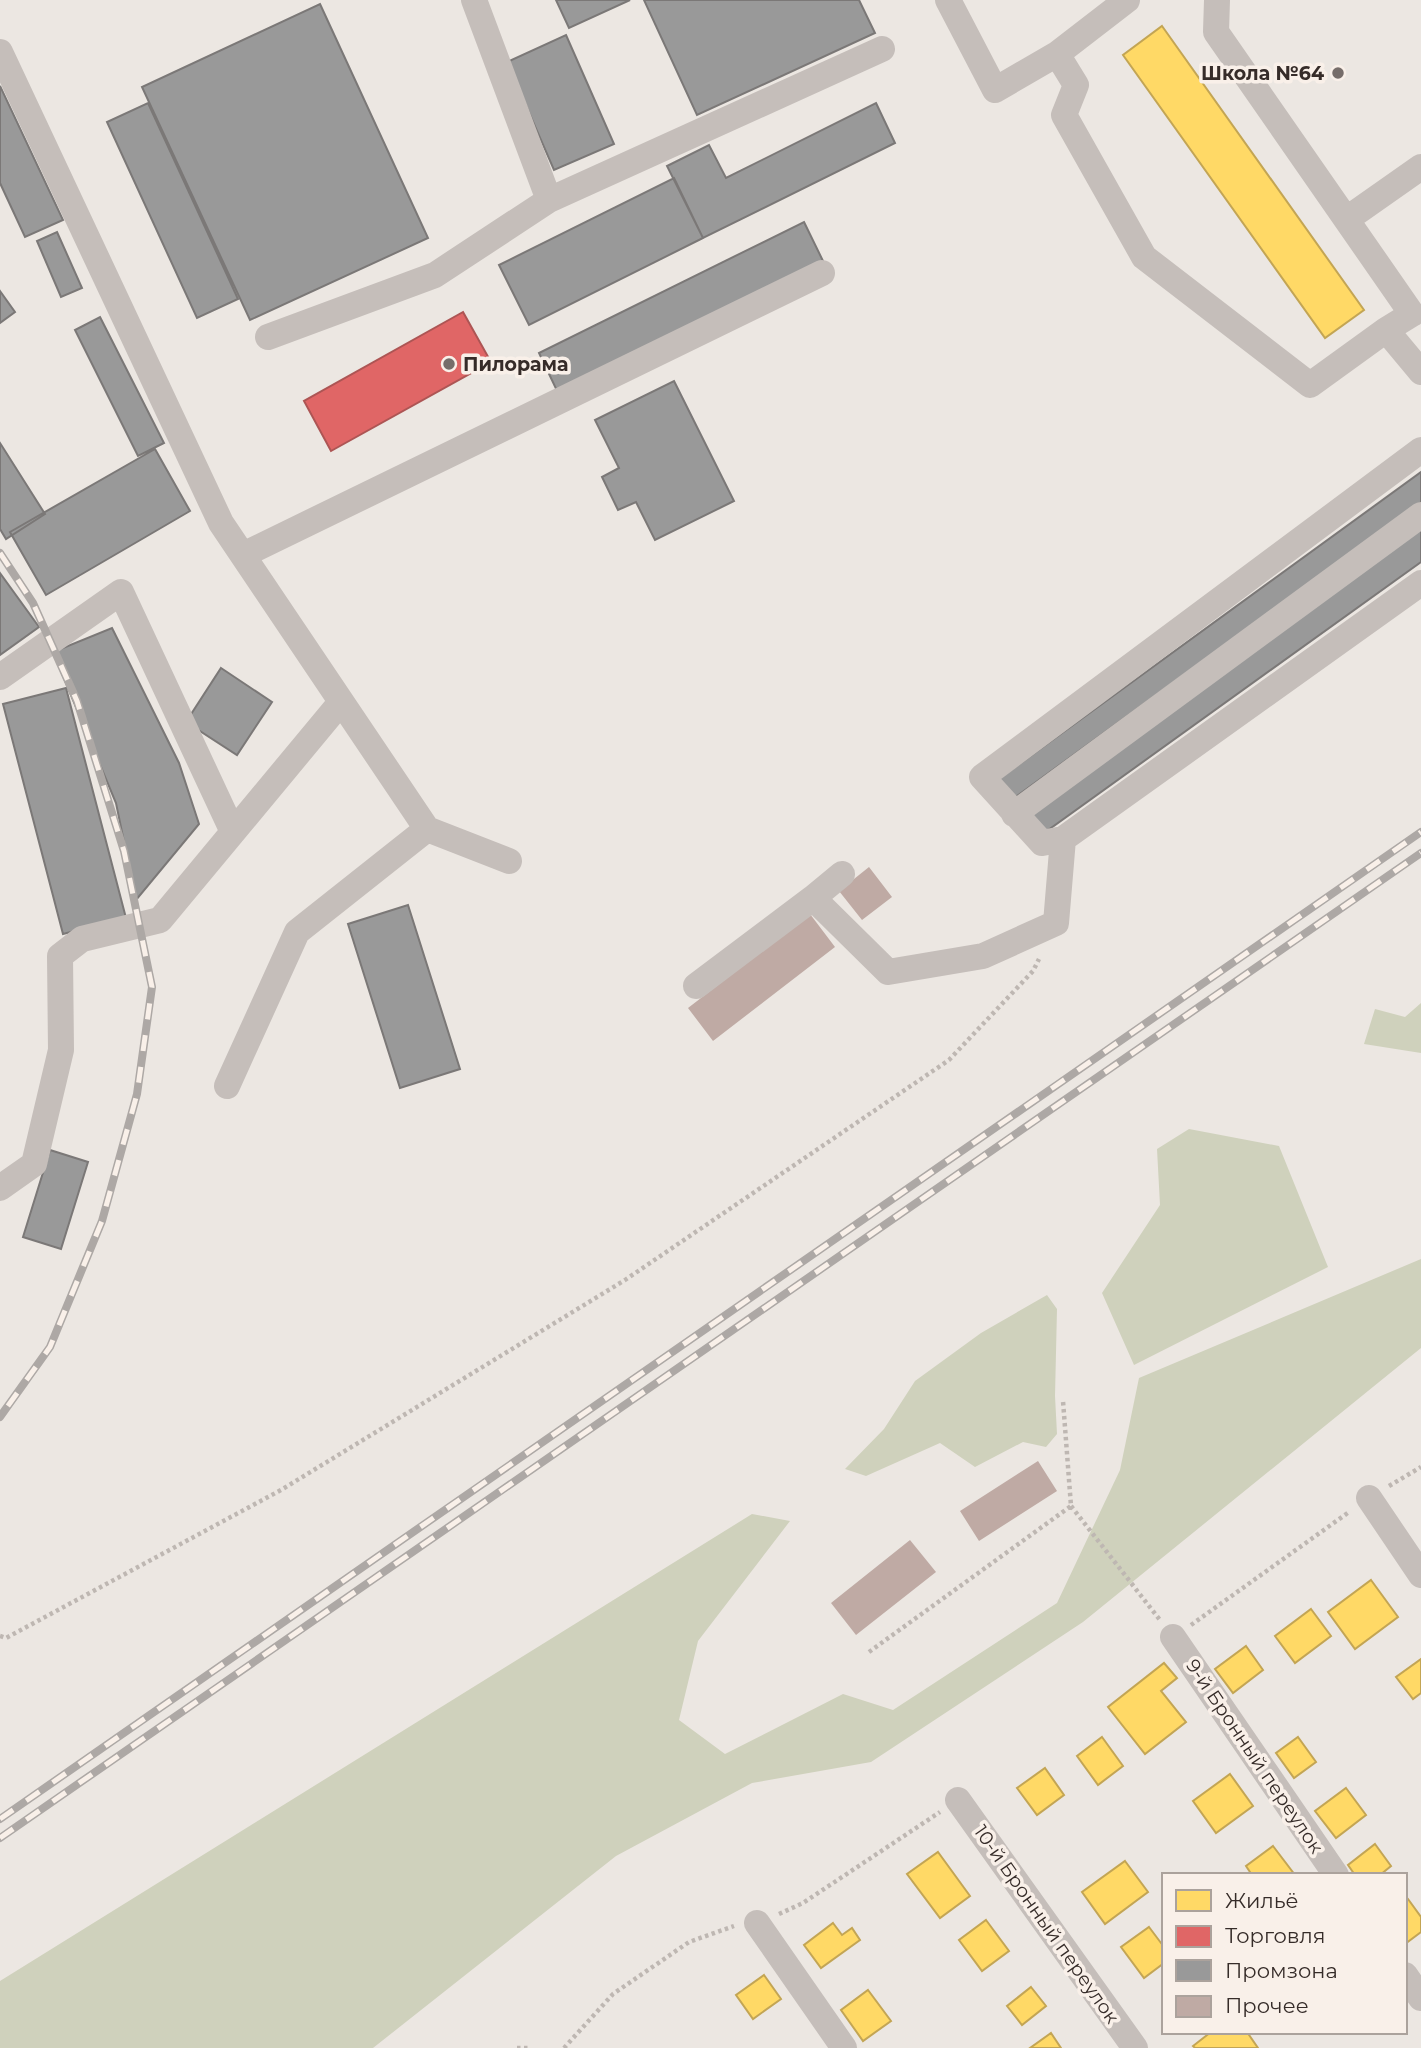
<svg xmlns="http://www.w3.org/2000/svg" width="1421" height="2048" font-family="Montserrat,sans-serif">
	<rect width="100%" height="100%" fill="#ece7e2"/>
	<!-- green -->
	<path fill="#cfd1bc" d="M 1421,1003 L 1421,1053 L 1364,1044 L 1375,1009 L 1405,1017 Z
		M 1189,1129 L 1279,1146 L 1328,1267 L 1134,1365 L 1102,1293 L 1160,1205 L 1157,1149 Z
		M 1421,1259 L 1421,1348 L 1083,1622 L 871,1762 L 752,1783 L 616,1856 L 373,2048 L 0,2048 L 0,1981 L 752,1514 L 790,1521 L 698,1641 L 679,1720 L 725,1754 L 843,1694 L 893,1710 L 1057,1603 L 1120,1470 L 1139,1378 Z
		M 1047,1295 L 1057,1309 L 1055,1396 L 1057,1434 L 1046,1447 L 1023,1442 L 975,1467 L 940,1443 L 866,1476 L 845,1469 L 884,1429 L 915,1381 L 981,1333 Z"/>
	<!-- homes -->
	<path fill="#ffd966" stroke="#c3a554" stroke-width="2" d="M 1162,26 L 1364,310 L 1325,338 L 1123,55 Z
		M 1371,1580 L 1398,1617 L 1355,1649 L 1328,1612 Z
		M 1311,1609 L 1331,1636 L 1295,1663 L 1275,1636 Z
		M 1246,1646 L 1263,1670 L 1233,1693 L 1215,1669 Z
		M 1421,1659 L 1421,1693 L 1413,1699 L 1396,1677 Z
		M 1164,1663 L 1177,1678 L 1161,1691 L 1186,1722 L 1145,1754 L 1108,1707 Z
		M 1102,1737 L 1123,1766 L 1098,1785 L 1077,1756 Z
		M 1298,1737 L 1316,1762 L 1294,1778 L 1276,1753 Z
		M 1045,1768 L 1064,1795 L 1037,1815 L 1017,1788 Z
		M 1230,1774 L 1253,1806 L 1216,1833 L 1193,1801 Z
		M 1346,1788 L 1366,1815 L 1336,1838 L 1315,1811 Z
		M 1375,1844 L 1391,1866 L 1380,1875 L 1355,1875 L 1348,1865 Z
		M 1273,1846 L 1295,1875 L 1252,1875 L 1246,1866 Z
		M 938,1852 L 970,1896 L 940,1918 L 907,1874 Z
		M 1125,1861 L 1148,1892 L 1105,1924 L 1082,1892 Z
		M 1408,1899 L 1421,1917 L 1421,1932 L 1405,1944 L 1405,1901 Z
		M 986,1920 L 1009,1951 L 982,1971 L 959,1940 Z
		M 833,1923 L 842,1935 L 852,1928 L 860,1940 L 821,1968 L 804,1945 Z
		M 1149,1927 L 1164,1947 L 1164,1963 L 1144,1978 L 1121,1947 Z
		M 764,1975 L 781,1999 L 753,2019 L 736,1995 Z
		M 1031,1987 L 1046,2006 L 1022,2025 L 1007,2006 Z
		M 868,1990 L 891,2021 L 863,2041 L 841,2010 Z
		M 1211,2032 L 1247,2032 L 1258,2048 L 1195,2048 L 1193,2046 Z
		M 1051,2033 L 1061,2048 L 1030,2048 Z"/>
	<!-- shops -->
	<path fill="#e06666" stroke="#ad5554" stroke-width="2" d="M 463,312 L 491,362 L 331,451 L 304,401 Z"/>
	<!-- industry -->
	<path fill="#999" stroke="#7b7877" stroke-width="2" d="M 556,0 L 630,0 L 569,28 Z
		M 644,0 L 859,0 L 875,33 L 697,115 Z
		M 320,4 L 428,238 L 250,320 L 142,87 Z
		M 566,35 L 614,144 L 554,170 L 507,62 Z
		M 0,86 L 63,220 L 25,237 L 0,183 Z
		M 148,103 L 238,299 L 197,318 L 107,122 Z
		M 876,103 L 895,143 L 703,238 L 667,166 L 709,145 L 726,178 Z
		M 674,178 L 703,238 L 529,325 L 499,265 Z
		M 804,222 L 824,263 L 559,395 L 539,353 Z
		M 57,232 L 82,288 L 61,297 L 37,241 Z
		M 0,291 L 15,312 L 0,323 Z
		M 100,317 L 164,443 L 138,456 L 75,330 Z
		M 674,381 L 734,501 L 655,540 L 636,502 L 618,510 L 602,477 L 619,468 L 595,420 Z
		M 0,443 L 45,514 L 6,539 L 0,529 Z
		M 155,449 L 190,511 L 46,595 L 10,532 Z
		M 1421,472 L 1421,503 L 1010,801 L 996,781 Z
		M 1421,528 L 1421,562 L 1037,838 L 1021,815 Z
		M 0,573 L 39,627 L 0,655 Z
		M 112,628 L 179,763 L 199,824 L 136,900 L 116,803 L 53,652 Z
		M 221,668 L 272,702 L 237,755 L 186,722 Z
		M 66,688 L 126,918 L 63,934 L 3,704 Z
		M 408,905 L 460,1069 L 400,1088 L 348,924 Z
		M 50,1150 L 88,1162 L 61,1249 L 23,1237 Z"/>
	<!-- building -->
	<path fill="#bfaaa4" d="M 869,867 L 892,897 L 862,920 L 839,891 Z
		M 810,914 L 835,947 L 713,1041 L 688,1008 Z
		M 1038,1461 L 1057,1491 L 979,1541 L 960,1511 Z
		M 910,1540 L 936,1572 L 856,1635 L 831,1603 Z"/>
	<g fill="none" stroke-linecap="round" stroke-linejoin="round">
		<!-- path -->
		<path stroke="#beb7b2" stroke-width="4.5" stroke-dasharray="3.5 3.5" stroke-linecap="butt" d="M 1389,1486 L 1421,1467
			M 1071,1506 L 1160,1620
			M 1191,1625 L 1349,1512
			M 0,1636 L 6,1638 L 281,1490 L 625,1280 L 949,1060 L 1033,971 L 1039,959
			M 869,1652 L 1071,1506 L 1063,1401
			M 779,1914 L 803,1903 L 940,1812
			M 517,2048 L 531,2048
			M 564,2048 L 613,1994 L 689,1942 L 734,1926"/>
		<!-- minor -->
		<path stroke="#c5beba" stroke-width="26" d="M 948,0 L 995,90 L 1057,54 L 1076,85 L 1064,115 L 1144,257 L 1310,385 L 1386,330 L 1421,372
			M 1217,0 L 1216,32 L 1412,314 L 1386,330
			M 0,52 L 221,523 L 427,829 L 509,861
			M 1057,54 L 1127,0
			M 549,200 L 882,49
			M 1347,219 L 1421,167
			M 268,337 L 435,275 L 549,200 L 474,0
			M 243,555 L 822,273
			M 0,677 L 121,592 L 233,832
			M 1014,814 L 1421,515
			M 1063,839 L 1042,843 L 982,777 L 1421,450
			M 813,898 L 842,874
			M 696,986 L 813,898 L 888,972 L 983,956 L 1056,923 L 1063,839 L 1421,583
			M 227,1086 L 297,932 L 427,829
			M 0,1188 L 34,1164 L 61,1050 L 60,956 L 82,939 L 160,920 L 341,702
			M 1369,1498 L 1421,1575
			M 1173,1637 L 1336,1875
			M 958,1800 L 1135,2048
			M 757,1923 L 844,2048
			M 1405,1975 L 1421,1998"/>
		<defs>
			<path id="rail" d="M 0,553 L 33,603 L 77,701 L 124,851 L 152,987 L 137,1094 L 102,1221 L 50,1347 L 0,1417
				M 0,1819 L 1421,832
				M 0,1838 L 1421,853"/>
		</defs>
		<!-- rail casing -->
		<use href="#rail" stroke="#ada8a5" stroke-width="8"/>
		<!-- rail -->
		<use href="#rail" stroke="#f9f0e9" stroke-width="5" stroke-dasharray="16" stroke-linecap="butt"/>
	</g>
	<!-- markers -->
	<g fill="#766d6a" stroke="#f9f0e9" stroke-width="2.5">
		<circle cx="1338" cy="73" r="7"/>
		<circle cx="449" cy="364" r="7"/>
	</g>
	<g text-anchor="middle" stroke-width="7" stroke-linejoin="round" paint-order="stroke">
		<!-- poi labels -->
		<g font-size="19" font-weight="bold" fill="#362c29" stroke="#f9f0e9" text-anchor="end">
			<text x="1324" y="80">Школа №64</text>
			<text x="463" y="371" text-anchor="start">Пилорама</text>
		</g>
		<!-- street labels -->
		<g font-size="19" fill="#362c29" stroke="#f9f0e9">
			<text transform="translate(1255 1756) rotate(56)" y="7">9-й Бронный переулок</text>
			<text transform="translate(1047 1924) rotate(55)" y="7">10-й Бронный переулок</text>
		</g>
	</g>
	<!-- legend -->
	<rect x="1162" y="1873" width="245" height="161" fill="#f9f0e9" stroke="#aba29c" stroke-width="2"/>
	<rect x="1176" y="1890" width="35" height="21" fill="#ffd966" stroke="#aba29c" stroke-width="2"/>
	<text x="1225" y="1908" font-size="21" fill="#362c29">Жильё</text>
	<rect x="1176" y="1926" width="35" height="21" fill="#e06666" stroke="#aba29c" stroke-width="2"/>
	<text x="1225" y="1943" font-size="21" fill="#362c29">Торговля</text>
	<rect x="1176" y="1960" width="35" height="21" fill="#999999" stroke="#aba29c" stroke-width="2"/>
	<text x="1225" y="1978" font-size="21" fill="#362c29">Промзона</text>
	<rect x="1176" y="1996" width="35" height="21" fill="#bfaaa4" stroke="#aba29c" stroke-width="2"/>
	<text x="1225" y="2013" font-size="21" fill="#362c29">Прочее</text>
</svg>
